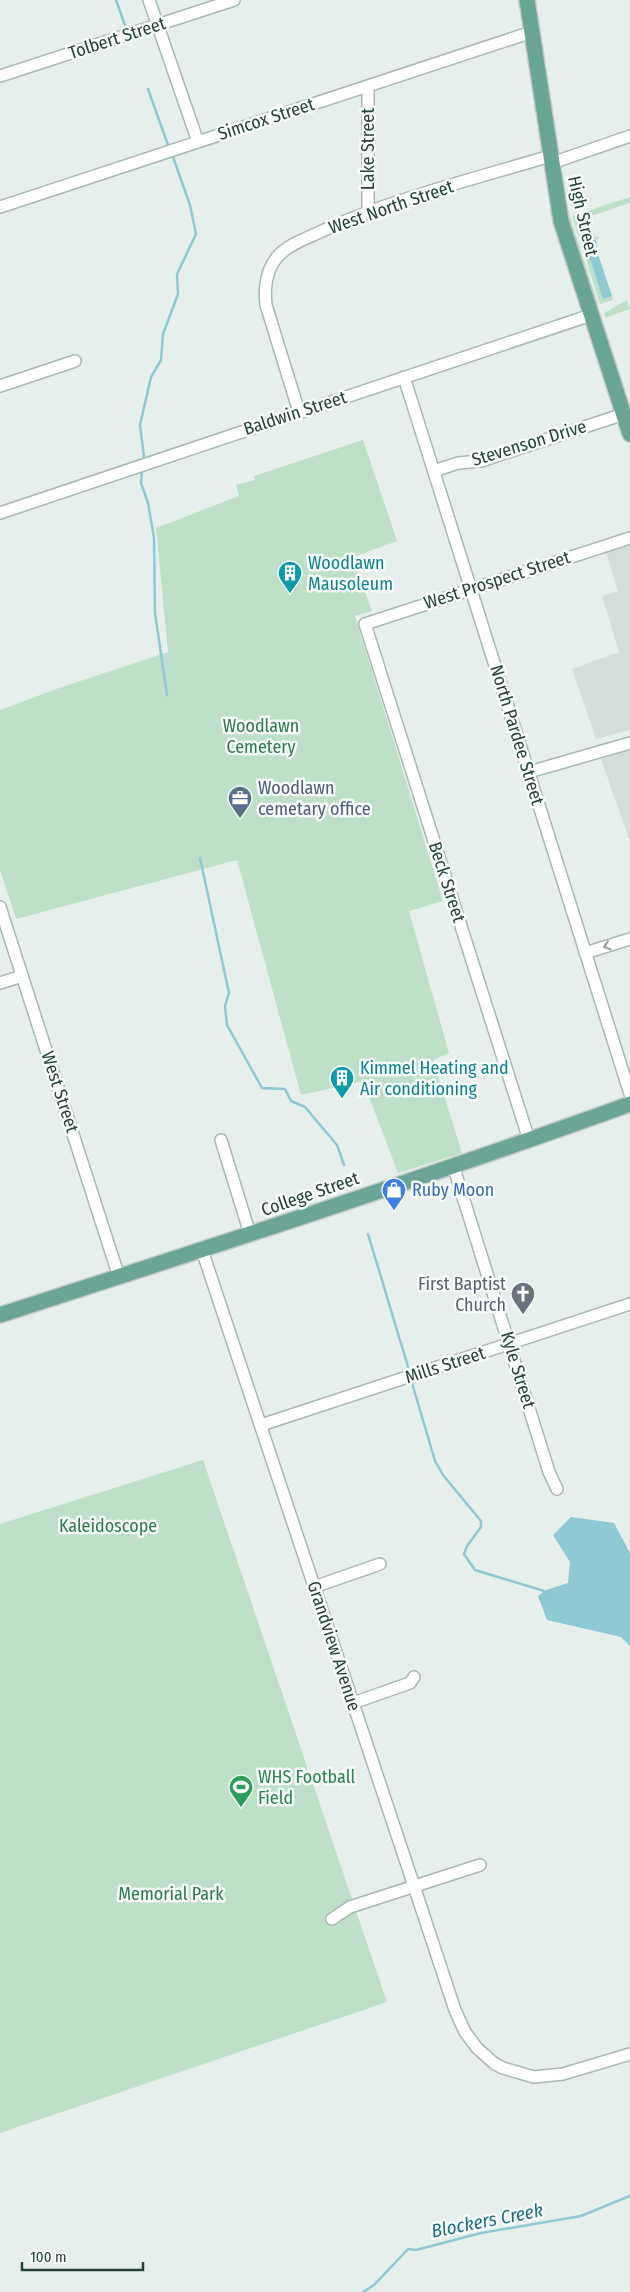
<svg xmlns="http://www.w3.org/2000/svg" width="630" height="2292" font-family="'Fira Sans Condensed',sans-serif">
	<rect width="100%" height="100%" fill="#e6efeb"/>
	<!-- built -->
	<path fill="#d4dfda" d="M 630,544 L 630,730 L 596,739 L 572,669 L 619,652 L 602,596 L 618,591 L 606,552 Z
		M 630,750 L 630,839 L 629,839 L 601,759 Z"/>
	<!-- green -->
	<path fill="#bfe0c8" d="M 630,197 L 630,203 L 588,217 L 595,237 L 600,237 L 596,240 L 592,238 L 603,299 L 612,296 L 613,300 L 600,304 L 572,216 Z
		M 570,217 L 598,304 L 594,302 L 567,218 Z
		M 627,300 L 630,309 L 605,318 L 604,313 Z
		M 363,440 L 397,541 L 353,557 L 372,611 L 355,616 L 443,901 L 409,911 L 449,1053 L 433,1060 L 462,1153 L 398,1173 L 363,1081 L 301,1095 L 237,860 L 16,919 L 0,870 L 0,710 L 59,688 L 168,652 L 156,528 L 239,496 L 236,485 L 255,480 L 254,476 Z
		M 203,1460 L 387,2002 L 0,2133 L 0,1524 Z"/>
	<!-- water -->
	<path fill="#8ec9d4" d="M 585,235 L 591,235 L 593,240 L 596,240 L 597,251 L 612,296 L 603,299 L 583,237 Z
		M 571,1517 L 614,1523 L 630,1553 L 630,1646 L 621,1637 L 547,1620 L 538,1596 L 546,1590 L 568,1583 L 570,1562 L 553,1535 Z"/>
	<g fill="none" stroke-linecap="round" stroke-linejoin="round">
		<!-- stream -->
		<path stroke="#8ec9d4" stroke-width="2.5" d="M 116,0 L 126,28
			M 148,89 L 168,145
			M 144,457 L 140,425 L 151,377 L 161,360 L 163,334 L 178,294 L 177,274 L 196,234 L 190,205 L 173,157
			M 142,471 L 141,483 L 148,503 L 154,538 L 155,613 L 167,695
			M 200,858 L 229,993 L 225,1006 L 227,1025 L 262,1088 L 285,1089 L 291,1101 L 305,1107 L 337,1145 L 344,1165
			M 368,1234 L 409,1370
			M 412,1383 L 435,1461 L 443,1475 L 481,1521 L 481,1527 L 467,1546 L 464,1554 L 475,1570 L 544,1591
			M 363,2292 L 374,2285 L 408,2249 L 416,2250 L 481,2233 L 581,2216 L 630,2196"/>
		<defs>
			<path id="minor" d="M 149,0 L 198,142
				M 0,76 L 234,0
				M 368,86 L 368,211
				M 552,163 L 630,136
				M 0,207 L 532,32
				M 404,377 L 630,1094
				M 0,386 L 75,361
				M 299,412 L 266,305 C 264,287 266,269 279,255 C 291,243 308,238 322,231 C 395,198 474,179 550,156
				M 434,471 L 458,463 L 481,461 L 624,414
				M 0,513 L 591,315
				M 529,772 L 630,743
				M 0,907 L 119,1277
				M 585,953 L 630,939
				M 0,983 L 22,976
				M 221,1140 L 250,1234
				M 529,1140 L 365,624 L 630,538
				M 453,1165 L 549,1472 L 557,1489
				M 202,1250 L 414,1886 L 455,2010 L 465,2032 L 477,2048 L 495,2064 L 503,2068 L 534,2077 L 563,2074 L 630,2054
				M 261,1425 L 630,1304
				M 314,1587 L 380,1564
				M 353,1703 L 410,1683 L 414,1677
				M 332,1919 L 350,1907 L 480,1865"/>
			<path id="major" d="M 527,0 L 561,221 L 630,434
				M 0,1315 C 211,1247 422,1179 630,1104"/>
		</defs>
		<!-- minor casing -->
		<use href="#minor" stroke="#a8b8b2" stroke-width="14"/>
		<!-- major casing -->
		<use href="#major" stroke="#c2cac8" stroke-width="18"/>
		<!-- minor -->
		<use href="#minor" stroke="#fff" stroke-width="11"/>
		<!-- major -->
		<use href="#major" stroke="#6aa596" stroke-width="15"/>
	</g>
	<!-- one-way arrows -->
	<defs><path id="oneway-chevron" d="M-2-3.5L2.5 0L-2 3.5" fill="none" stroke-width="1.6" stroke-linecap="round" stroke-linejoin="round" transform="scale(1.25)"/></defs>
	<use stroke="#92a09c" href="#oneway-chevron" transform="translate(607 946) rotate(162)"/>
	<!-- icons -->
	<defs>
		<symbol id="building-pin" viewBox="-11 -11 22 30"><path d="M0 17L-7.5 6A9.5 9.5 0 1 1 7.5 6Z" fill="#0f9aa8" stroke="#f7fbf9"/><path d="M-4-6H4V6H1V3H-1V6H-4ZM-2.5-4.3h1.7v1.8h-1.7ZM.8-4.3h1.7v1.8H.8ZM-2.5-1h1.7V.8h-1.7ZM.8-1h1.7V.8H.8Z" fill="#fff"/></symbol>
		<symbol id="office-pin" viewBox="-11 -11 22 30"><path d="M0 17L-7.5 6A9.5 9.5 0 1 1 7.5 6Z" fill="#5c6f8a" stroke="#f7fbf9"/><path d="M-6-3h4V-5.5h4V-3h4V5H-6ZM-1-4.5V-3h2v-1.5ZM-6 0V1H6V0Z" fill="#fff"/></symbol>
		<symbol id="shop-pin" viewBox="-11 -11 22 30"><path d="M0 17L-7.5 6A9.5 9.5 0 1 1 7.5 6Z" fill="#3f7fe0" stroke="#f7fbf9"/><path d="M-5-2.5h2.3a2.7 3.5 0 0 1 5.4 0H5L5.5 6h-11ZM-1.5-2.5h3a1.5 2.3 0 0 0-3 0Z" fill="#fff"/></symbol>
		<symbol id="church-pin" viewBox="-11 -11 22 30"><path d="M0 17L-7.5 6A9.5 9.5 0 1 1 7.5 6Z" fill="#6b7280" stroke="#f7fbf9"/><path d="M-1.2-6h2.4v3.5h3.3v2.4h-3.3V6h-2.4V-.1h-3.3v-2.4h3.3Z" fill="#fff"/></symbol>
		<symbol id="stadium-pin" viewBox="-11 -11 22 30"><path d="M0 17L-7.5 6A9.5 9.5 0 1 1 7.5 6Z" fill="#2e9e5b" stroke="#f7fbf9"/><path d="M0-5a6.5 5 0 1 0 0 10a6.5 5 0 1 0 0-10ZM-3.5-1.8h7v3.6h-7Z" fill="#fff"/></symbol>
	</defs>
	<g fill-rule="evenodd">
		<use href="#building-pin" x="276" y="559" width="28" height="38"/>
		<use href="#office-pin" x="226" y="784" width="28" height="38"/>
		<use href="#building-pin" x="328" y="1064" width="28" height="38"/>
		<use href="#shop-pin" x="380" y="1176" width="28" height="38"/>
		<use href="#church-pin" x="509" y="1280" width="28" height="38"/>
		<use href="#stadium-pin" x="227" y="1773" width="28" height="38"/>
	</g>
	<g text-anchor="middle" stroke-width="5" stroke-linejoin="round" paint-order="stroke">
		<!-- street labels -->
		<g font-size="18" fill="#24423a" stroke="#f7fbf9">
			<text transform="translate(117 38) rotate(-18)" y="6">Tolbert Street</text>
			<text transform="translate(266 119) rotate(-18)" y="6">Simcox Street</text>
			<text transform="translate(368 149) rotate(-90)" y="6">Lake Street</text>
			<text transform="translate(391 207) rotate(-19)" y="6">West North Street</text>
			<text transform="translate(583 216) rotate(77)" y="6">High Street</text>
			<text transform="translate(295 413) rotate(-18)" y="6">Baldwin Street</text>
			<text transform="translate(529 443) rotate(-17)" y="6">Stevenson Drive</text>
			<text transform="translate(497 580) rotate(-18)" y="6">West Prospect Street</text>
			<text transform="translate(517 735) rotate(73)" y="6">North Pardee Street</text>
			<text transform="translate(447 882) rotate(72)" y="6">Beck Street</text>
			<text transform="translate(60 1092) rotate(72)" y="6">West Street</text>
			<text transform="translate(310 1194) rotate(-19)" y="6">College Street</text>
			<text transform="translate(445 1365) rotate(-18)" y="6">Mills Street</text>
			<text transform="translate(518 1370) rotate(73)" y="6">Kyle Street</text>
			<text transform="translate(334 1646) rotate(72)" y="6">Grandview Avenue</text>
		</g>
		<!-- culture labels -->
		<g font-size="18" fill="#0d838f" stroke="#f7fbf9" text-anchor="start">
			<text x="308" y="569">Woodlawn<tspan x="308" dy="21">Mausoleum</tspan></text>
			<text x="360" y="1074">Kimmel Heating and<tspan x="360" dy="21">Air conditioning</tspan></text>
		</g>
		<!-- park labels -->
		<g font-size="18" fill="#2d7a4b" stroke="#f7fbf9">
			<text x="261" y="732">Woodlawn<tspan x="261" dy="21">Cemetery</tspan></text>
			<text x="108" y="1532">Kaleidoscope</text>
			<text x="171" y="1900">Memorial Park</text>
		</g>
		<!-- service labels -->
		<g font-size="18" fill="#4e5e75" stroke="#f7fbf9" text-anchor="start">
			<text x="258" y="794">Woodlawn<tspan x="258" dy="21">cemetary office</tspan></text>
		</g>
		<!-- shop labels -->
		<g font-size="18" fill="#366cbe" stroke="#f7fbf9" text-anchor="start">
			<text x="412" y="1196">Ruby Moon</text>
		</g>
		<!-- worship labels -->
		<g font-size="18" fill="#5b616d" stroke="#f7fbf9" text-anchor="end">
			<text x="506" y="1290">First Baptist<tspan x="506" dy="21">Church</tspan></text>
		</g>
		<!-- leisure labels -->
		<g font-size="18" fill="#27864d" stroke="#f7fbf9" text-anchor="start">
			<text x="258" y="1783">WHS Football<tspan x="258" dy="21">Field</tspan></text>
		</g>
		<!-- water labels -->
		<g font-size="19" font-style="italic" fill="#1c6f80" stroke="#f7fbf9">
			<text transform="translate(487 2220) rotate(-11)" y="7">Blockers Creek</text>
		</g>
	</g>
	<!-- scale -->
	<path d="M22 2262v8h121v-8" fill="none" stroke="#24423a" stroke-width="2.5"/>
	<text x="30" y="2262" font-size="15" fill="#24423a" stroke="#f7fbf9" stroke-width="4" paint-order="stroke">100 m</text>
</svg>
